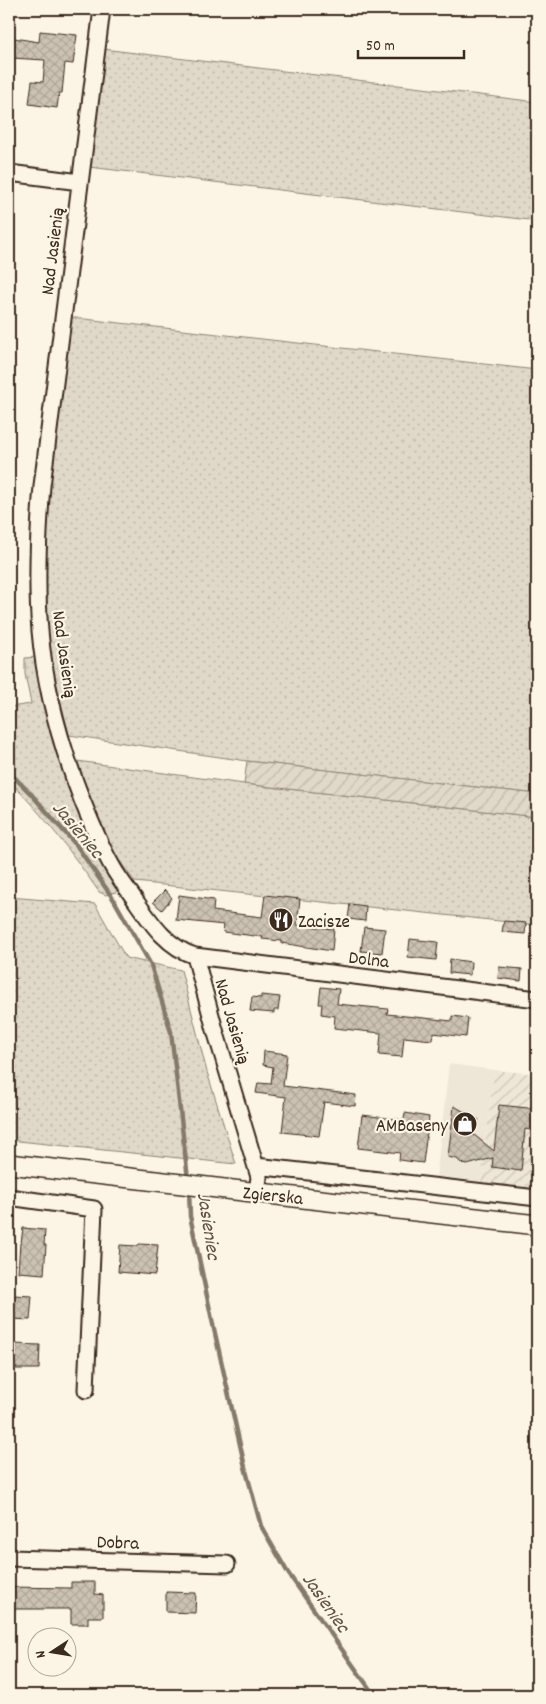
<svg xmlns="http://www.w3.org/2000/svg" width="546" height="1704" font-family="Dekko,sans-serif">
	<defs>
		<pattern id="industrial-furrows" width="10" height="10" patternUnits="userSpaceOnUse" patternTransform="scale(1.25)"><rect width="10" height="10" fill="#eee6d6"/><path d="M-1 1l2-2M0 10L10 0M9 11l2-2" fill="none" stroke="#cdc5b7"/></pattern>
		<pattern id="grass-dots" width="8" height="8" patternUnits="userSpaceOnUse" patternTransform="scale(1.25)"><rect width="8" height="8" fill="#e0d8c8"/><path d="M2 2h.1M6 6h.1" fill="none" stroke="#c1baab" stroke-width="1.8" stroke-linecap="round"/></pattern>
		<pattern id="garden-furrows" width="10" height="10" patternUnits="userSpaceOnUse" patternTransform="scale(1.25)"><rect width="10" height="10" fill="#e0d8c8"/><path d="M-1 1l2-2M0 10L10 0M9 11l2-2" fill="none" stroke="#c1baab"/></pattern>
		<pattern id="building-cross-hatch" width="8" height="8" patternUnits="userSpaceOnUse" patternTransform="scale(1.25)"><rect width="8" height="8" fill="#ccc2b3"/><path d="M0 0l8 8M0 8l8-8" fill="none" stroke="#b0a79a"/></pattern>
	</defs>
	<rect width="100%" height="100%" fill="#fcf5e5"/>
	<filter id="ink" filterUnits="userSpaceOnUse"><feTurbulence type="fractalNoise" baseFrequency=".02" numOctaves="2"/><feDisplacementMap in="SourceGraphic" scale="10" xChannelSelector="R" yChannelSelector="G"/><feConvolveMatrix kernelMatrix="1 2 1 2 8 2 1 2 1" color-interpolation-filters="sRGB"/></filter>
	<g filter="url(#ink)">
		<!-- built -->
		<path fill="#eee6d6" d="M 449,1064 L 494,1070 L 481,1183 L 436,1178 Z"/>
		<!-- industrial -->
		<path fill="url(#industrial-furrows)" d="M 494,1070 L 537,1074 L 537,1189 L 481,1183 Z"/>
		<!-- grass -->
		<path fill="url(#grass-dots)" stroke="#8e8173" d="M 103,49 L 537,102 L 537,221 L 89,167 Z
			M 67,317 L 537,370 L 537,794 L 247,761 L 69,735 L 48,650 L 45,575 L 46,493 Z
			M 36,657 C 47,694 57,731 68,768 C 81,811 93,853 119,891 L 106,895 L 99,892 C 72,853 43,814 9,781 L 9,707 L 31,704 L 25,674 L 25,658 Z
			M 77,761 L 244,784 L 537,817 L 537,925 L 135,882 L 105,841 Z
			M 9,897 L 95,904 L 126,958 L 181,970 L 207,1072 L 236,1164 L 9,1140 Z"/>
		<!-- garden -->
		<path fill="url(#garden-furrows)" stroke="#8e8173" d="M 247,761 L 537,794 L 537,817 L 244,784 Z"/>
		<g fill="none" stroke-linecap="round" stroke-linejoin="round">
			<!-- stream -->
			<path stroke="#85796b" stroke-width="4.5" d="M 9,772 L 31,794 L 77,846 L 114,900 L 151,965 L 171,1032 L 188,1179
				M 189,1189 L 190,1216 L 214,1329 L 245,1467 L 261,1526 L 288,1573 L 374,1695"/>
		</g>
		<!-- building -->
		<path fill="url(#building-cross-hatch)" stroke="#3b2a1e" d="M 40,31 L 77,35 L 73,64 L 65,63 L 62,93 L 59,93 L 57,108 L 29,104 L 32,81 L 43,82 L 45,60 L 11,58 L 14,38 L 39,42 Z
			M 165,890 L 172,898 L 162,910 L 153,902 Z
			M 179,895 L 214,900 L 213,911 L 262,917 L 265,895 L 300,899 L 297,925 L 334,929 L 332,951 L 281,943 L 281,941 L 262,939 L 263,937 L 223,932 L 224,925 L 176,920 Z
			M 350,904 L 366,906 L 365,921 L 348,919 Z
			M 504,921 L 526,923 L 525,934 L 502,932 Z
			M 364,927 L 385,929 L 382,953 L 361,951 Z
			M 410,939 L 438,942 L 436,960 L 408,957 Z
			M 450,959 L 471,962 L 470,975 L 449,973 Z
			M 499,967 L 522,969 L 521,981 L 498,978 Z
			M 321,987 L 339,989 L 337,1004 L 388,1009 L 387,1014 L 452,1021 L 452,1016 L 468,1018 L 466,1037 L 433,1033 L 432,1040 L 404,1037 L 402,1057 L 379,1055 L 381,1033 L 334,1028 L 335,1016 L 321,1014 L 322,1004 L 319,1004 Z
			M 261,995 L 280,997 L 278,1010 L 274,1010 L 274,1013 L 250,1011 L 252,997 L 261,998 Z
			M 264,1051 L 287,1054 L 283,1086 L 356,1095 L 355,1106 L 324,1102 L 319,1136 L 282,1132 L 286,1097 L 256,1093 L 258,1083 L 271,1084 L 273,1067 L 263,1065 Z
			M 499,1105 L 537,1109 L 537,1131 L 525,1129 L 521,1171 L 492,1167 L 493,1158 L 467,1165 L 461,1163 L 457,1159 L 448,1157 L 454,1106 L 479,1120 L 468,1130 L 494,1151 Z
			M 405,1113 L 429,1117 L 423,1163 L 399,1160 L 400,1153 L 358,1148 L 362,1115 L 404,1120 Z
			M 23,1228 L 45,1230 L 44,1245 L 46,1245 L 44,1274 L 18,1272 L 20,1243 L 21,1243 Z
			M 139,1244 L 158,1245 L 155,1275 L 118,1272 L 120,1245 L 137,1246 Z
			M 13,1295 L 32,1296 L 30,1320 L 11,1319 Z
			M 12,1344 L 40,1345 L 39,1369 L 16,1369 L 17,1367 L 9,1367 Z
			M 71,1582 L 95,1582 L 95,1594 L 103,1595 L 103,1617 L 88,1617 L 88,1624 L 71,1624 L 71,1609 L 9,1609 L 9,1587 L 71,1588 Z
			M 166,1592 L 196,1593 L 195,1613 L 166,1612 Z"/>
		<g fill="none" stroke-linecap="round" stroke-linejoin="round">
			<defs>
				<path id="minor" d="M 102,9 L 42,486 C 38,534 36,583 40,631 C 45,689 61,746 82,800 C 91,822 100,845 112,866 C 118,877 126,887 133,897 C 150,921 166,947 195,956 L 215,1030 L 259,1177 L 257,1192
					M 9,173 L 80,182
					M 195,956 L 537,999
					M 256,1166 L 537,1198
					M 9,1197 L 94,1209 L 86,1390
					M 9,1558 L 227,1564"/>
				<path id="major" d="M 9,1164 L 537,1225"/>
			</defs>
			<!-- minor casing -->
			<use href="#minor" stroke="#3b2a1e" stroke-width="19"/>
			<!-- major casing -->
			<use href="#major" stroke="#3b2a1e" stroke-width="22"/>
			<!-- minor -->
			<use href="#minor" stroke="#fcf5e5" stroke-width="15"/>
			<!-- major -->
			<use href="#major" stroke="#fcf5e5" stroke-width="19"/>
		</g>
	</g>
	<!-- icons -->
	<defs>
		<symbol id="restaurant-disc" viewBox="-11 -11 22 22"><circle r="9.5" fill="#3b2a1e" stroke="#fcf5e5"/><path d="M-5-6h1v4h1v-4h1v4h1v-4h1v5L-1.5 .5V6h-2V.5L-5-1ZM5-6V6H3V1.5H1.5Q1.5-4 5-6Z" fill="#fff"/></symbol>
		<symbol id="shop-disc" viewBox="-11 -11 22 22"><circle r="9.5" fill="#3b2a1e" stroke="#fcf5e5"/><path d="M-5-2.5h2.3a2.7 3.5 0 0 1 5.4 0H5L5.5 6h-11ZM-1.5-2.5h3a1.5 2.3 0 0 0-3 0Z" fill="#fff"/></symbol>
	</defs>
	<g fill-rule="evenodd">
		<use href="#restaurant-disc" x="267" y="906" width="28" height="28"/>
		<use href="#shop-disc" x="451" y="1110" width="28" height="28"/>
	</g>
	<g text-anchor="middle" stroke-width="4.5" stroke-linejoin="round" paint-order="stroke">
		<!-- street labels -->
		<g font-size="19" fill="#3b2a1e" stroke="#fcf5e5">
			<text transform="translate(51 251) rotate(-83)" y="7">Nad Jasienią</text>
			<text transform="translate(66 654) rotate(82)" y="7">Nad Jasienią</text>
			<text transform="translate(369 958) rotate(7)" y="7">Dolna</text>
			<text transform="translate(234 1021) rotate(74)" y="7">Nad Jasienią</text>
			<text transform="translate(273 1194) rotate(6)" y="7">Zgierska</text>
			<text transform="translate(118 1541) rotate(2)" y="7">Dobra</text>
		</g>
		<!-- poi labels -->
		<g font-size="19" fill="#3b2a1e" stroke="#fcf5e5" text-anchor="start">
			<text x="298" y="927">Zacisze</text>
			<text x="448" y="1131" text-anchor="end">AMBaseny</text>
		</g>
		<!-- water labels -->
		<g font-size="20" font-style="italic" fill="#605144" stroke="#fcf5e5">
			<text transform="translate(79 829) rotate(50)" y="7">Jasieniec</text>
			<text transform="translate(210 1226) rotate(81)" y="7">Jasieniec</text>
			<text transform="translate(327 1602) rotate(55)" y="7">Jasieniec</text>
		</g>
	</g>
	<!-- margin -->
	<rect width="546" height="1704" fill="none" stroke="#fcf5e5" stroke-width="30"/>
	<rect x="15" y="15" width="516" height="1674" fill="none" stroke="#3b2a1e" stroke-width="2" filter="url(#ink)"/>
	<!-- north arrow -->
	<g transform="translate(52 1652) rotate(258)"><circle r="24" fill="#fcf5e5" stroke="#afa495"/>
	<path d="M0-4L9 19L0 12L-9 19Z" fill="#3b2a1e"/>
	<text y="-8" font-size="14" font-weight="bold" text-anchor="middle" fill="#3b2a1e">N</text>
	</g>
	<!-- scale -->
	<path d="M358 50v8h106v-8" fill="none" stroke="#3b2a1e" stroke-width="2.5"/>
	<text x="366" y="50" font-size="15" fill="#3b2a1e" stroke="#fcf5e5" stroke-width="4" paint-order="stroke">50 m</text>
</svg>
